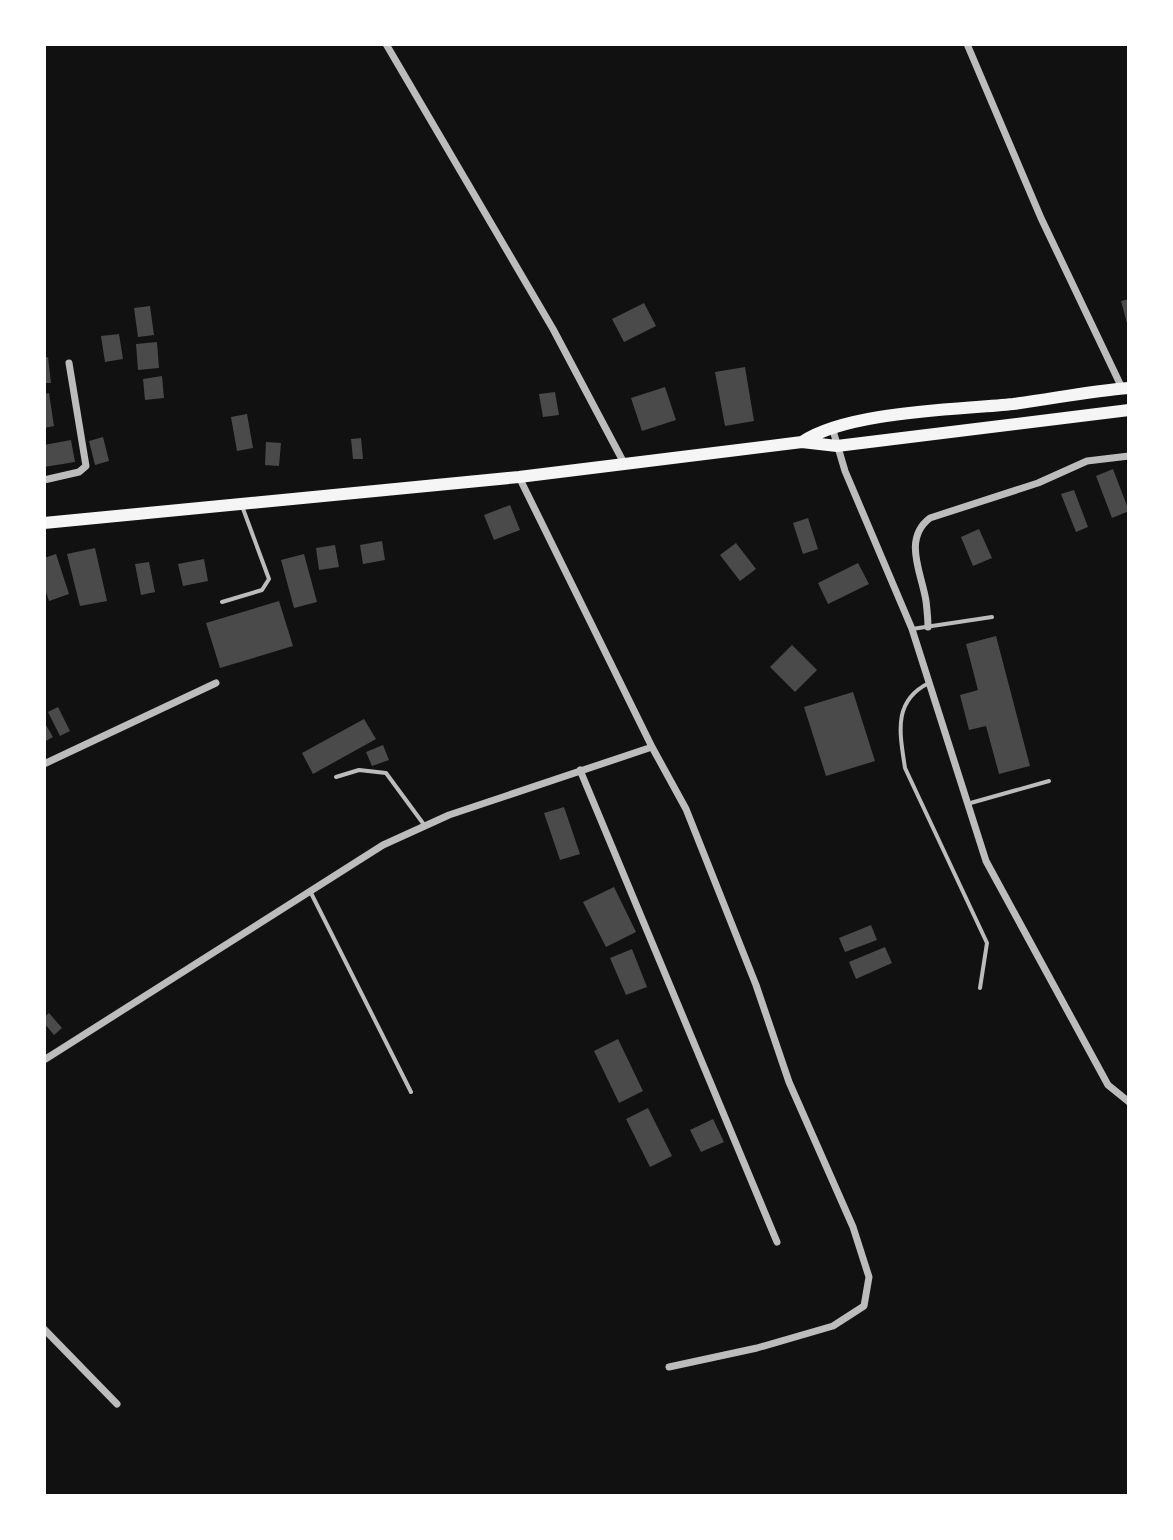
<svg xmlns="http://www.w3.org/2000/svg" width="1173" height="1540" font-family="'Fira Sans Condensed',sans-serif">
	<rect width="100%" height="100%" fill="#111"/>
	<!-- building -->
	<path fill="#4a4a4a" d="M 1129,299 L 1129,326 L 1128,327 L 1121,301 Z
		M 644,303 L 656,326 L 624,342 L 612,319 Z
		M 150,306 L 154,335 L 138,337 L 134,308 Z
		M 119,334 L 123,359 L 105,362 L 101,336 Z
		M 157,342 L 159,368 L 138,370 L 136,344 Z
		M 48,357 L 51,383 L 44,383 L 44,358 Z
		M 745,367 L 754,421 L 725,426 L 715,372 Z
		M 162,376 L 164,398 L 145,400 L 143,379 Z
		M 665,387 L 676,420 L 642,431 L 631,398 Z
		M 555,392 L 559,415 L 543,417 L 539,394 Z
		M 49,393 L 54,426 L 44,428 L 44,394 Z
		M 247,414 L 253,448 L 237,451 L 231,417 Z
		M 103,437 L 109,461 L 95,465 L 89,441 Z
		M 361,438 L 363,459 L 353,459 L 351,439 Z
		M 71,440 L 75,462 L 44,467 L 44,445 Z
		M 266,442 L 281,443 L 279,466 L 265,465 Z
		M 1113,469 L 1129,511 L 1112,518 L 1096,476 Z
		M 1074,490 L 1088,527 L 1076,532 L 1061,494 Z
		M 510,505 L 520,530 L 494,540 L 484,515 Z
		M 808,518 L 818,549 L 803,554 L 793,523 Z
		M 979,529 L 992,558 L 973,566 L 961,537 Z
		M 382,541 L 385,560 L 363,564 L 360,545 Z
		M 736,543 L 756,569 L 740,581 L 720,555 Z
		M 335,545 L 339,567 L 319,570 L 316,548 Z
		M 95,548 L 107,601 L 80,606 L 67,554 Z
		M 56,554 L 69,594 L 49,601 L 44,586 L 44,558 Z
		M 304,554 L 317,602 L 294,608 L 281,560 Z
		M 204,559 L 208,581 L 183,586 L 178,564 Z
		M 149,562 L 155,592 L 141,595 L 135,564 Z
		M 858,563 L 869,584 L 828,604 L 818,583 Z
		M 279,601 L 293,646 L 220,668 L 206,623 Z
		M 996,636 L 1030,766 L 999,774 L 986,726 L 969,730 L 960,695 L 978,690 L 966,644 Z
		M 792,645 L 817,670 L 795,692 L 770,667 Z
		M 853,692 L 875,761 L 826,776 L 804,707 Z
		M 58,707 L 70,731 L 60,736 L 48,712 Z
		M 364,719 L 376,739 L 313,774 L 302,753 Z
		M 44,722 L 53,737 L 44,742 Z
		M 383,745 L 389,760 L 372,766 L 366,752 Z
		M 564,807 L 580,854 L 560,860 L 544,813 Z
		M 614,887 L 636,932 L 606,947 L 583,902 Z
		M 871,925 L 877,940 L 845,952 L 839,938 Z
		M 885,947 L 892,963 L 856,979 L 849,962 Z
		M 632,949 L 647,987 L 626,995 L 610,958 Z
		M 49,1013 L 62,1028 L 54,1035 L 44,1023 L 44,1017 Z
		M 618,1039 L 643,1091 L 619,1103 L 594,1051 Z
		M 648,1108 L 672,1156 L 650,1167 L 626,1119 Z
		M 713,1119 L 724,1142 L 701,1152 L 690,1130 Z"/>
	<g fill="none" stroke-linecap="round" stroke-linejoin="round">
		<!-- service -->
		<path stroke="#bcbcbc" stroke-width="4" d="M 222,602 L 262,590 L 269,579 L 242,506
			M 912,629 L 992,617
			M 929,683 C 892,701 900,734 905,768 L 987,943 L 980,988
			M 336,777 L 359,770 L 386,773 L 425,826
			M 967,804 L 1049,781
			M 311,893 L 411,1092"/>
		<!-- minor -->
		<path stroke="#bcbcbc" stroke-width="7" d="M 386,44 L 553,329 L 624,463
			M 967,44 L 1041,218 L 1122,388
			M 832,427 L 845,471 L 912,629 L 986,861 L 1108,1085 L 1129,1102
			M 44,480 L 79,472 L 86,466 L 69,363
			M 928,627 C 928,618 927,610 926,601 C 922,574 902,539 930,518 L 1038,483 L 1087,461 L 1129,456
			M 652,747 L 686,809 L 756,985 L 789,1082 L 853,1227 L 869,1277 L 864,1306 L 833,1326 L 757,1348 L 669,1367
			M 44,764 L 216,683
			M 580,770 L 777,1242
			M 44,1060 L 383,845 L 449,815 L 652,747 L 519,477
			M 44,1329 L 117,1404"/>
		<!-- trunk -->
		<path stroke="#f5f5f5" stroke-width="12" d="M 802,442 C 848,411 956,410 1013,404 C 1052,399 1090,391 1129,388
			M 44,523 L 519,477 L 802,442 L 837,446 L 1129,410"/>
	</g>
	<!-- border -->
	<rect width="1173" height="1540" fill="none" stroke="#ffffff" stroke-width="92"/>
</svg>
